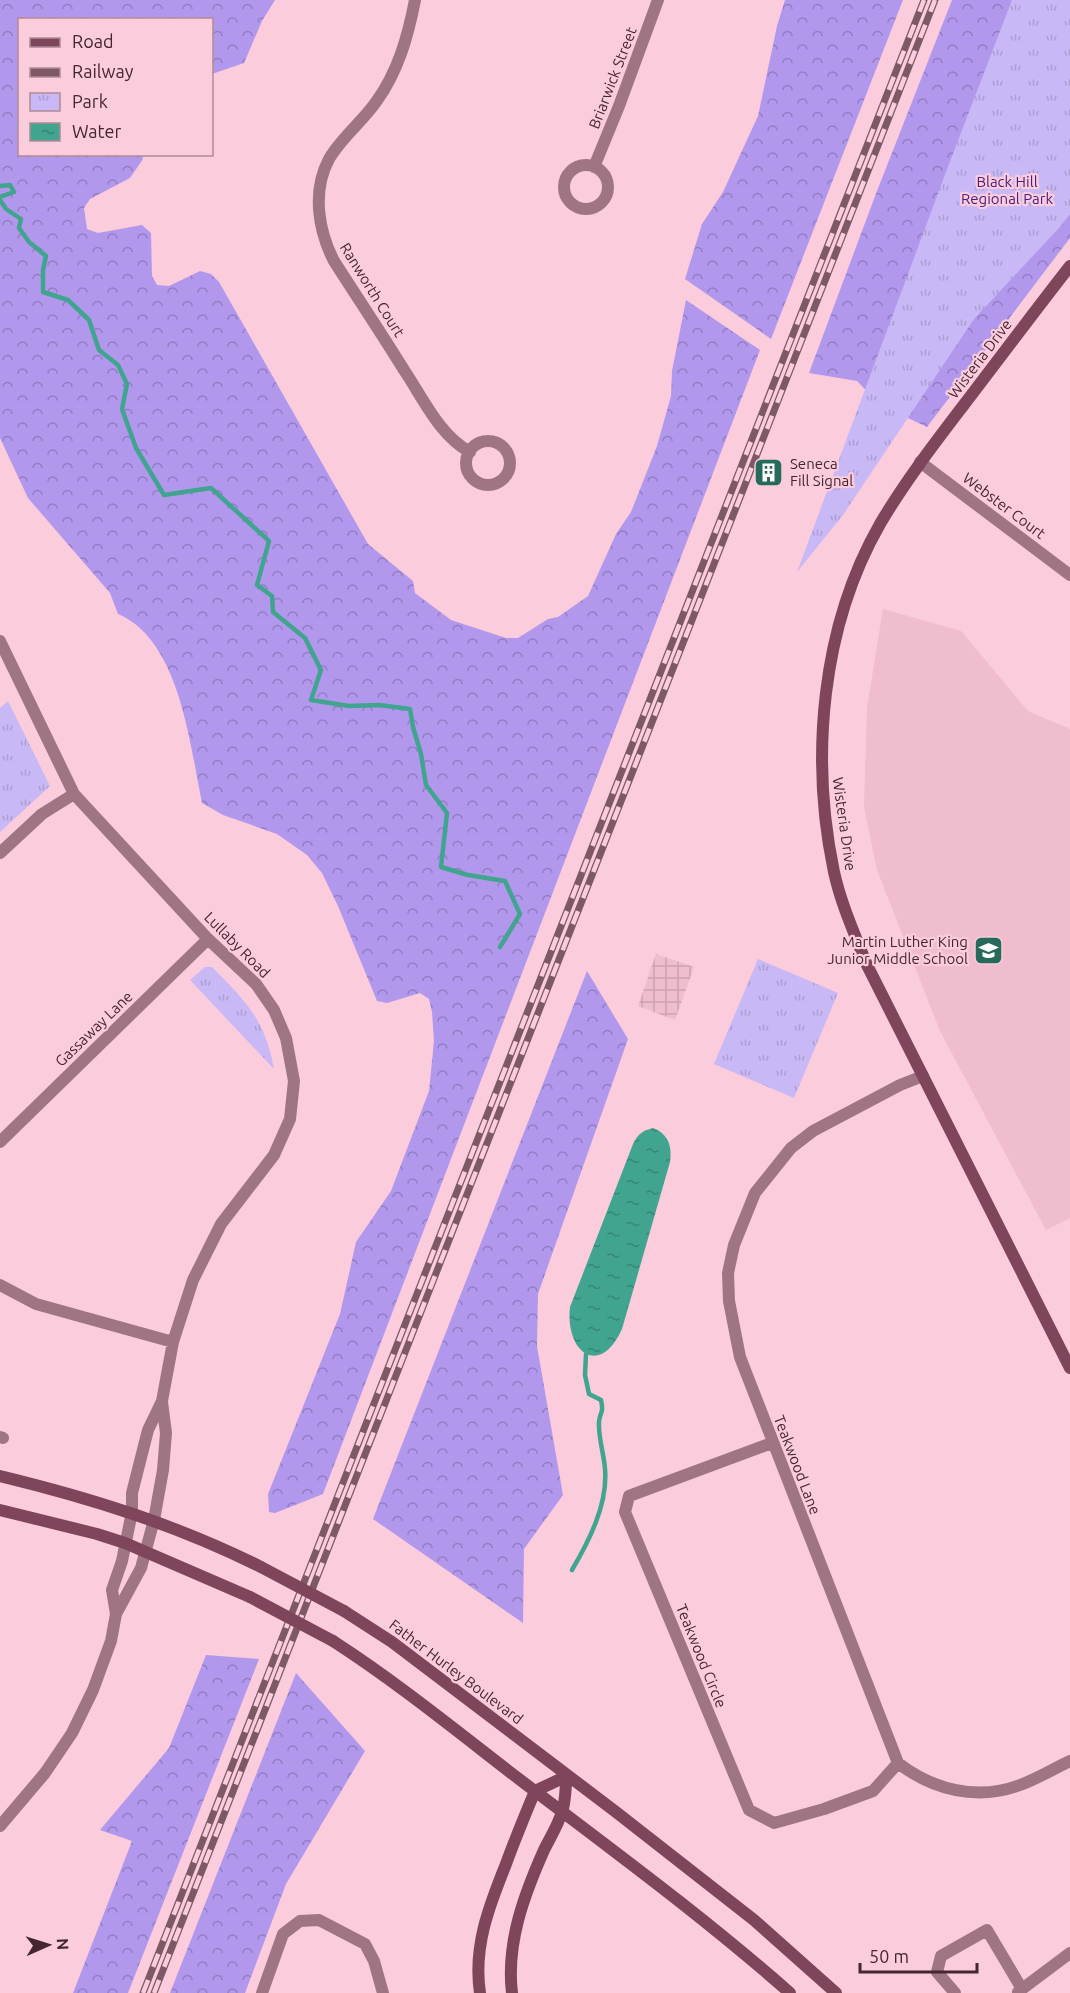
<svg xmlns="http://www.w3.org/2000/svg" width="1070" height="1993" font-family="Ubuntu,sans-serif">
	<defs>
		<pattern id="industrial-grid" width="8" height="8" patternUnits="userSpaceOnUse" patternTransform="scale(1.5)"><rect width="8" height="8" fill="#efbdcd"/><path d="M0 4h8M4 0v8" fill="none" stroke="#cea2b0"/></pattern>
		<pattern id="forest-crowns" width="20" height="18" patternUnits="userSpaceOnUse" patternTransform="scale(1.5)"><rect width="20" height="18" fill="#b198ed"/><path d="M2 6a3 3 0 1 1 6 0M12 15a3 3 0 1 1 6 0" fill="none" stroke="#927cc1"/></pattern>
		<pattern id="park-tufts" width="24" height="20" patternUnits="userSpaceOnUse" patternTransform="scale(1.5)"><rect width="24" height="20" fill="#c8b8f5"/><path d="M3 7l-1-3M5 7V3M7 7l1-3M15 17l-1-3M17 17v-4M19 17l1-3" fill="none" stroke="#ad9ed2"/></pattern>
		<pattern id="water-ripples" width="26" height="14" patternUnits="userSpaceOnUse" patternTransform="scale(1.5)"><rect width="26" height="14" fill="#40a48f"/><path d="M2 4q2-2 4 0t4 0M15 11q2-2 4 0t4 0" fill="none" stroke="#378575"/></pattern>
	</defs>
	<rect width="100%" height="100%" fill="#fbccdb"/>
	<!-- built -->
	<path fill="#efbdcd" d="M 883,609 L 961,631 L 1028,711 L 1070,729 L 1070,1218 L 1046,1230 L 940,1031 L 877,870 L 864,807 L 867,708 Z"/>
	<!-- industrial -->
	<path fill="url(#industrial-grid)" d="M 656,954 L 694,967 L 675,1020 L 638,1006 Z"/>
	<!-- forest -->
	<path fill="url(#forest-crowns)" d="M 0,0 L 275,0 L 262,21 L 244,63 L 212,74 L 212,20 L 20,20 L 20,154 L 142,155 L 143,159 L 130,178 L 90,199 L 84,208 L 87,229 L 98,233 L 142,225 L 151,233 L 152,276 L 157,285 L 169,286 L 200,271 L 211,274 L 219,282 L 368,544 L 413,581 L 415,593 L 451,620 L 506,638 L 518,638 L 548,619 L 558,617 L 588,596 L 616,534 L 631,512 L 657,446 L 671,396 L 672,371 L 686,300 L 760,350 L 323,1494 L 275,1513 L 269,1512 L 268,1494 L 340,1314 L 356,1242 L 391,1191 L 429,1091 L 434,1041 L 432,1012 L 429,999 L 420,993 L 387,1003 L 377,1001 L 338,906 L 322,873 L 307,855 L 277,834 L 223,815 L 202,803 C 190,745 180,640 118,614 L 110,593 L 28,498 L 0,438 Z
		M 785,0 L 903,0 L 771,339 L 685,279 L 702,224 L 723,192 L 758,116 L 777,26 Z
		M 952,0 L 1070,0 L 1070,238 L 927,427 L 880,405 L 857,381 L 809,373 L 877,191 Z
		M 587,971 L 628,1039 L 538,1294 L 537,1346 L 563,1495 L 524,1549 L 523,1623 L 373,1519 Z
		M 206,1655 L 259,1659 L 128,1993 L 73,1993 L 132,1841 L 100,1830 L 169,1748 Z
		M 296,1673 L 365,1751 L 286,1884 L 245,1993 L 170,1993 Z"/>
	<!-- park -->
	<path fill="url(#park-tufts)" d="M 1012,0 L 1070,0 L 1070,214 L 1059,228 L 974,319 L 843,515 L 797,572 L 949,164 Z
		M 8,701 L 50,786 L 0,832 L 0,708 Z
		M 758,959 L 838,993 L 794,1098 L 714,1064 Z
		M 205,967 L 212,967 C 246,1001 265,1020 274,1069 L 190,980 Z"/>
	<!-- water -->
	<path fill="url(#water-ripples)" d="M 653,1128 C 669,1134 672,1147 670,1162 L 622,1329 C 600,1378 565,1353 570,1307 L 633,1144 C 638,1134 642,1131 653,1128 Z"/>
	<g fill="none" stroke-linecap="round" stroke-linejoin="round">
		<!-- stream -->
		<path stroke="#40a48f" stroke-width="4.5" d="M 0,186 L 10,185 L 14,192 L 0,197
			M 0,200 L 6,209 L 21,219 L 19,228 L 29,242 L 46,256 L 43,270 L 43,292 L 68,300 L 89,320 L 99,350 L 118,365 L 127,384 L 122,409 L 136,448 L 164,495 L 211,488 L 269,541 L 257,585 L 272,596 L 273,612 L 305,638 L 321,670 L 311,700 L 349,706 L 379,705 L 410,709 L 413,727 L 421,754 L 426,785 L 447,813 L 441,867 L 468,875 L 505,881 L 520,914 L 500,947
			M 572,1570 C 589,1541 608,1504 605,1469 C 604,1454 598,1437 599,1422 C 600,1411 604,1414 601,1400 L 589,1394 L 585,1375 L 586,1354"/>
		<!-- street -->
		<path stroke="#9f7584" stroke-width="12" d="M 415,0 C 408,36 398,72 376,102 C 362,122 341,138 329,159 C 312,191 318,230 334,261 C 357,297 381,333 404,370 C 423,398 439,435 470,452
			M564 187a22 22 0 1 1 44 0a22 22 0 1 1-44 0Z
			M 594,167 L 619,106 L 658,0
			M466 463a22 22 0 1 1 44 0a22 22 0 1 1-44 0Z
			M 920,462 L 1070,575
			M 0,641 L 74,794 L 208,939 L 256,984 L 274,1010 L 286,1038 L 294,1081 L 290,1119 L 274,1155 L 221,1224 L 193,1280 L 173,1342 L 162,1401 L 148,1430 L 132,1493 L 132,1512 L 122,1561 L 112,1590 L 116,1614
			M 0,853 L 42,814 L 74,794
			M 923,1076 L 900,1085 L 813,1131 L 791,1148 L 755,1193 L 734,1245 L 728,1273 L 729,1301 L 740,1357 L 898,1763 C 933,1790 977,1801 1020,1785 C 1037,1779 1053,1769 1070,1761
			M 0,1142 L 208,939
			M 0,1285 L 36,1304 L 173,1342
			M 0,1437 L 3,1438
			M 772,1443 L 629,1496 L 625,1512 L 749,1810 L 774,1823 L 824,1809 L 873,1791 L 898,1763
			M 0,1826 L 45,1773 L 72,1733 L 93,1690 L 111,1641 L 116,1614 L 141,1568 L 154,1520 L 163,1470 L 166,1433 L 162,1402
			M 1018,1992 L 1070,1953
			M 262,1993 L 283,1934 L 300,1921 L 319,1920 L 365,1944 L 374,1961 L 383,1993
			M 955,1993 L 937,1972 L 941,1956 L 987,1930 L 1022,1989"/>
		<!-- secondary -->
		<path stroke="#7f455b" stroke-width="12" d="M 1070,266 C 1034,312 999,359 963,406 C 934,444 904,483 880,524 C 821,627 810,758 834,872 C 841,904 855,935 867,965 L 1070,1368
			M 0,1476 C 91,1498 177,1525 261,1567
			M 0,1510 L 97,1534 L 125,1543 L 250,1597
			M 344,1611 L 392,1642 L 616,1812 L 754,1920 L 836,1993
			M 333,1641 C 398,1683 458,1732 519,1779 C 611,1849 704,1917 790,1993
			M 480,1993 C 473,1947 489,1906 506,1864 C 515,1839 525,1815 535,1791 L 567,1776
			M 512,1993 C 506,1943 524,1895 544,1850 C 550,1838 558,1825 562,1812 C 566,1801 565,1787 567,1776"/>
		<defs>
			<path id="rail" d="M 143,1993 L 924,0
				M 154,1993 L 935,0"/>
		</defs>
		<!-- rail casing -->
		<use href="#rail" stroke="#7c5965" stroke-width="7"/>
		<!-- rail -->
		<use href="#rail" stroke="#fbccdb" stroke-width="4.5" stroke-dasharray="14" stroke-linecap="butt"/>
		<!-- secondary-bridge -->
		<path stroke="#7f455b" stroke-width="12" d="M 261,1567 L 344,1611
			M 250,1597 L 333,1641"/>
	</g>
	<!-- icons -->
	<defs>
		<symbol id="building-square" viewBox="-11 -11 22 22"><rect x="-9" y="-9" width="18" height="18" rx="4" fill="#266a5c" stroke="#fbccdb"/><path d="M-4-6H4V6H1V3H-1V6H-4ZM-2.5-4.3h1.7v1.8h-1.7ZM.8-4.3h1.7v1.8H.8ZM-2.5-1h1.7V.8h-1.7ZM.8-1h1.7V.8H.8Z" fill="#fff"/></symbol>
		<symbol id="school-square" viewBox="-11 -11 22 22"><rect x="-9" y="-9" width="18" height="18" rx="4" fill="#266a5c" stroke="#fbccdb"/><path d="M0-5L7-2L0 1L-7-2ZM-4 1L0 2.5L4 1V4Q0 6-4 4Z" fill="#fff"/></symbol>
	</defs>
	<g fill-rule="evenodd">
		<use href="#building-square" x="752" y="456" width="33" height="33"/>
		<use href="#school-square" x="972" y="934" width="33" height="33"/>
	</g>
	<g text-anchor="middle" stroke-width="4.5" stroke-linejoin="round" paint-order="stroke">
		<!-- street labels -->
		<g font-size="15" fill="#432631" stroke="#fbccdb">
			<text transform="translate(613 78) rotate(-69)" y="5">Briarwick Street</text>
			<text transform="translate(372 290) rotate(58)" y="5">Ranworth Court</text>
			<text transform="translate(980 359) rotate(-53)" y="5">Wisteria Drive</text>
			<text transform="translate(1004 506) rotate(37)" y="5">Webster Court</text>
			<text transform="translate(844 824) rotate(82)" y="5">Wisteria Drive</text>
			<text transform="translate(237 945) rotate(45)" y="5">Lullaby Road</text>
			<text transform="translate(94 1029) rotate(-44)" y="5">Gassaway Lane</text>
			<text transform="translate(797 1465) rotate(69)" y="5">Teakwood Lane</text>
			<text transform="translate(701 1656) rotate(68)" y="5">Teakwood Circle</text>
			<text transform="translate(456 1672) rotate(37)" y="5">Father Hurley Boulevard</text>
		</g>
		<!-- park labels -->
		<g font-size="15" fill="#461e7f" stroke="#fbccdb">
			<text x="1007" y="187">Black Hill<tspan x="1007" dy="17">Regional Park</tspan></text>
		</g>
		<!-- poi labels -->
		<g font-size="15" fill="#432631" stroke="#fbccdb" text-anchor="start">
			<text x="790" y="469">Seneca<tspan x="790" dy="17">Fill Signal</tspan></text>
			<text x="968" y="947" text-anchor="end">Martin Luther King<tspan x="968" dy="17">Junior Middle School</tspan></text>
		</g>
	</g>
	<!-- legend -->
	<rect x="18" y="18" width="195" height="138" fill="#fbccdb" stroke="#b18a97" stroke-width="1.5"/>
	<rect x="30" y="38" width="30" height="9" fill="#7f455b" stroke="#b18a97" stroke-width="1.5"/>
	<text x="72" y="48" font-size="18" fill="#432631">Road</text>
	<rect x="30" y="68" width="30" height="9" fill="#7c5965" stroke="#b18a97" stroke-width="1.5"/>
	<text x="72" y="78" font-size="18" fill="#432631">Railway</text>
	<rect x="30" y="93" width="30" height="18" fill="url(#park-tufts)" stroke="#b18a97" stroke-width="1.5"/>
	<text x="72" y="108" font-size="18" fill="#432631">Park</text>
	<rect x="30" y="123" width="30" height="18" fill="url(#water-ripples)" stroke="#b18a97" stroke-width="1.5"/>
	<text x="72" y="138" font-size="18" fill="#432631">Water</text>
	<!-- north arrow -->
	<g transform="translate(48 1945) rotate(87)" stroke="#fbccdb" stroke-width="4.5" paint-order="stroke">
	<path d="M0-4.5L10 22L0 15L-10 22Z" fill="#432631"/>
	<text y="-9" font-size="16" font-weight="bold" text-anchor="middle" fill="#432631">N</text>
	</g>
	<!-- scale -->
	<path d="M860 1963v9h117v-9" fill="none" stroke="#432631" stroke-width="3"/>
	<text x="869" y="1963" font-size="18" fill="#432631" stroke="#fbccdb" stroke-width="4.5" paint-order="stroke">50 m</text>
</svg>
